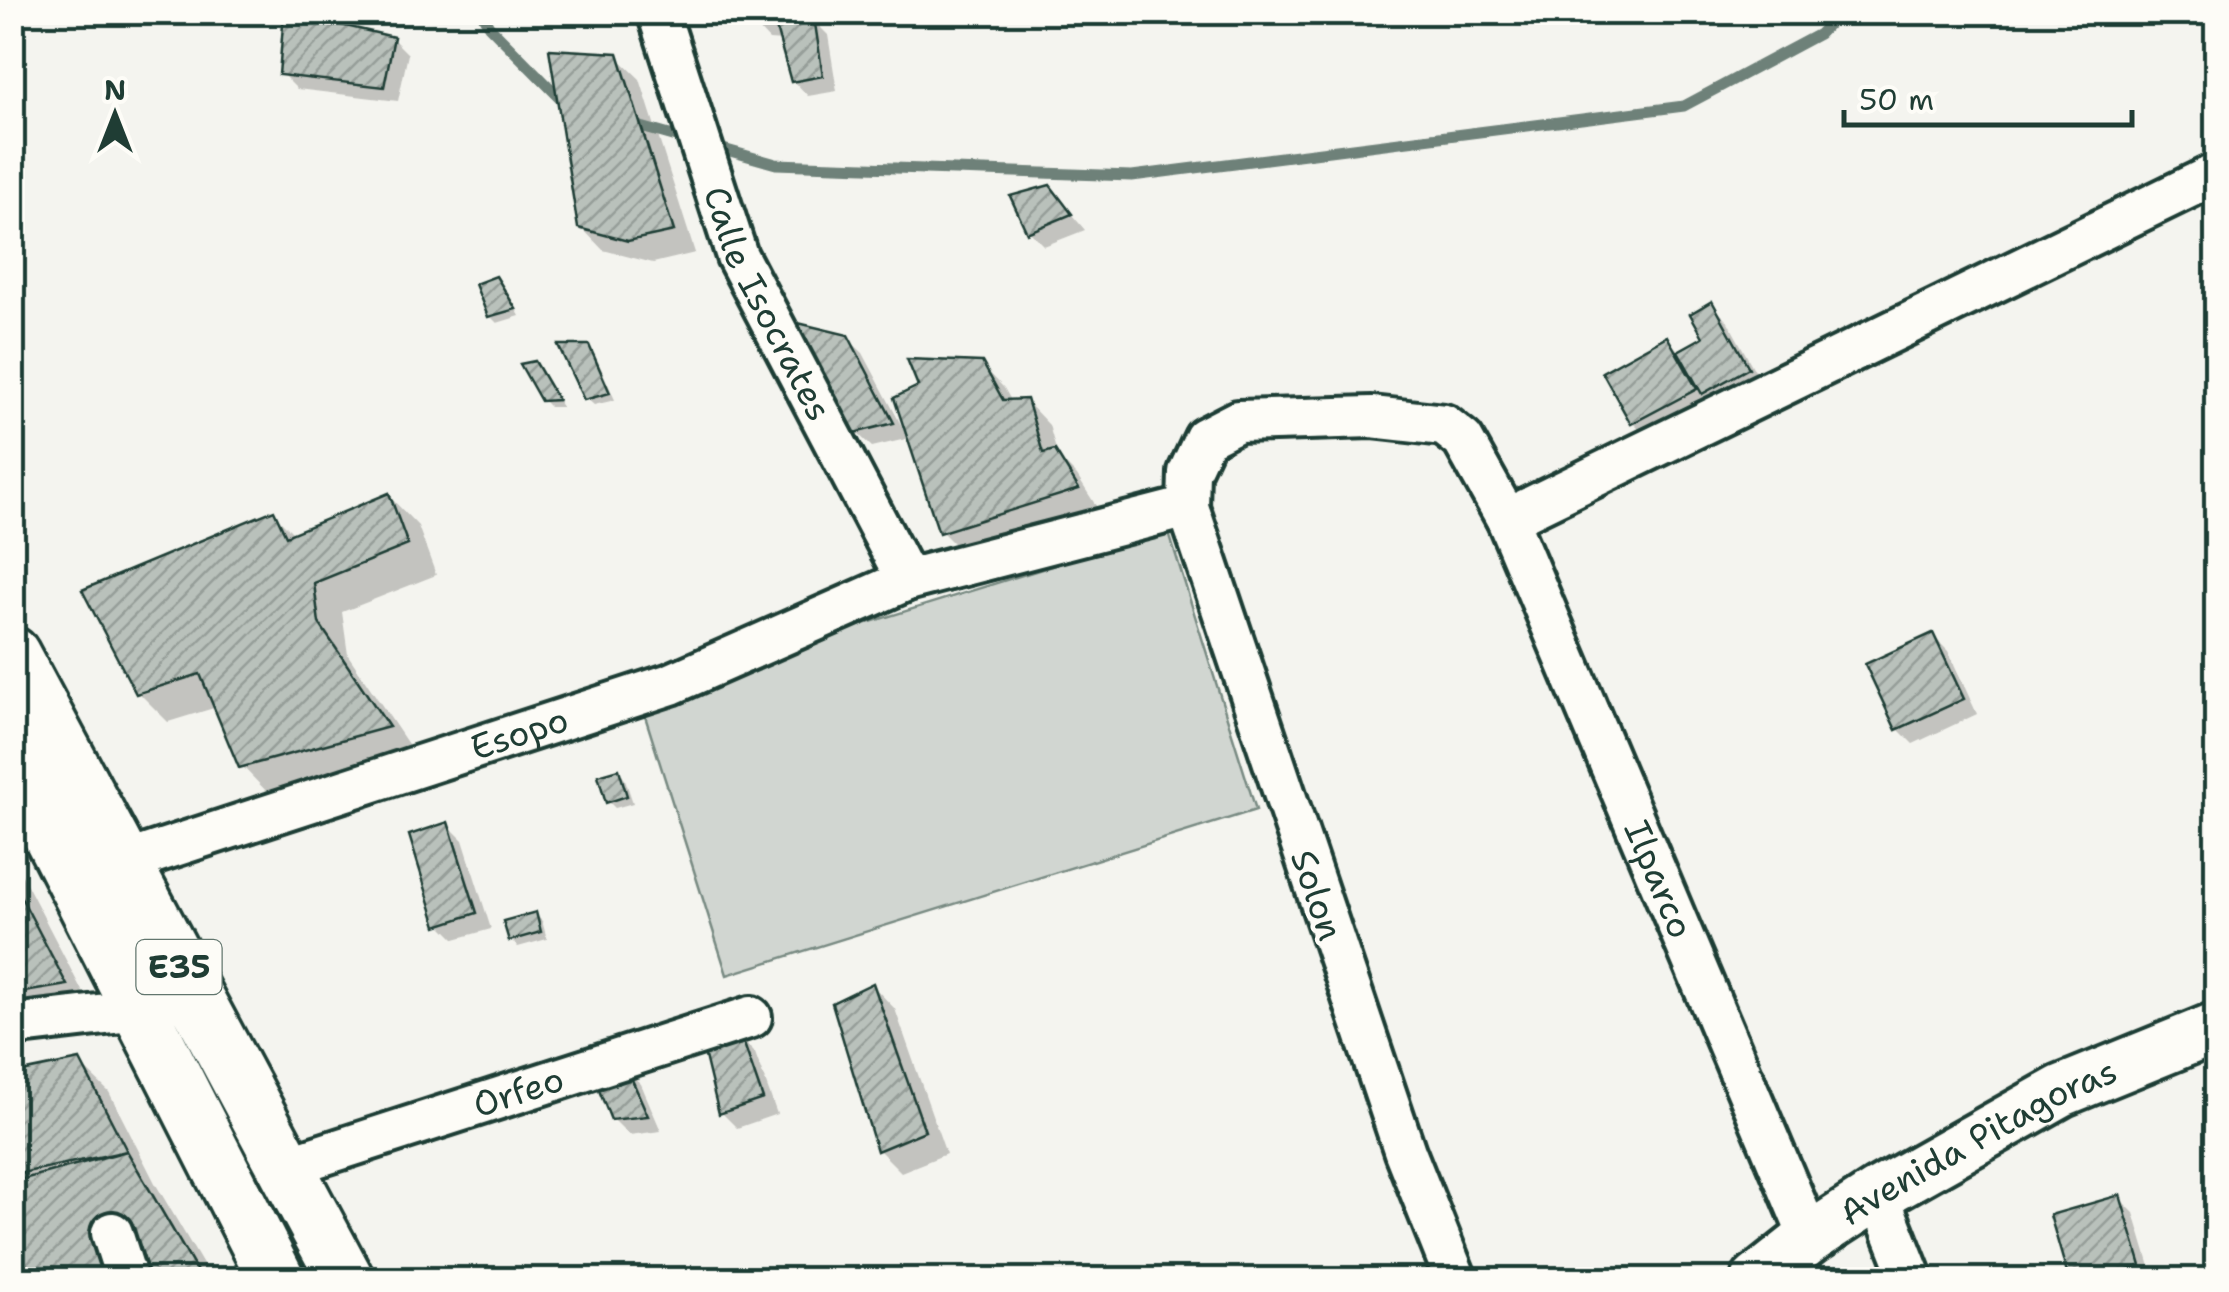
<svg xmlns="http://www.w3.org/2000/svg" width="2229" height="1292" font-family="'Shantell Sans',sans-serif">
	<defs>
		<pattern id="building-hatch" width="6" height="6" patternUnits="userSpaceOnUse" patternTransform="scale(2.5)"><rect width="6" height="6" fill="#b9c1bb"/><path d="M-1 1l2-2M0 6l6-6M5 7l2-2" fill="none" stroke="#969e99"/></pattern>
	</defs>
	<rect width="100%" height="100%" fill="#f4f4ef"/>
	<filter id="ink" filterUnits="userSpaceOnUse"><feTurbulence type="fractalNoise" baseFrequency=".01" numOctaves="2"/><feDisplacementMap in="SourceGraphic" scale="20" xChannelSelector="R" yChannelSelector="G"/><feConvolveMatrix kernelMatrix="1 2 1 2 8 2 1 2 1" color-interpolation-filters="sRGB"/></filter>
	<g filter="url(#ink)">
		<!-- grass -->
		<path fill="#d1d6d1" stroke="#788a82" stroke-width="2.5" d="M 1168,530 L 1256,810 L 727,975 L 638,694 Z"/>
		<!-- shadow -->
		<path fill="#0003" d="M 827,12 L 896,12 L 897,21 L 833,18 Z
			M 812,19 L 828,35 L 837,91 L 808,96 L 793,80 L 782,41 L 769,40 L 754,24 Z
			M 393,39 L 408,54 L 398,101 L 297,89 L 282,74 Z
			M 616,56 L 640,79 L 695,253 L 653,263 L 603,250 L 580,226 Z
			M 1049,188 L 1085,230 L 1044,246 L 1029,231 Z
			M 496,279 L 503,286 L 520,316 L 497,323 L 490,316 Z
			M 1712,305 L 1727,320 L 1762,384 L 1648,438 L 1633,423 L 1667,339 L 1680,352 L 1706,338 Z
			M 847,338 L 863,353 L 907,436 L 981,364 L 1004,388 L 1012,402 L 1026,401 L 1049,425 L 1058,457 L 1077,476 L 1100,512 L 964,554 L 941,531 L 910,438 L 872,447 L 856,432 Z
			M 588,348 L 595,355 L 615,400 L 594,405 L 586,398 Z
			M 534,363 L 541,371 L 562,407 L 550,407 L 543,400 Z
			M 389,496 L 418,526 L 436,575 L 342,612 L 348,655 L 416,756 L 271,796 L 242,766 L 217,707 L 168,722 L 138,692 L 273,513 L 295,535 Z
			M 1933,636 L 1948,651 L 1977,714 L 1913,744 L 1898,729 Z
			M 618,772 L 625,779 L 633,803 L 615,808 L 608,801 Z
			M 448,825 L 463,840 L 491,929 L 455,939 L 440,924 Z
			M 12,856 L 94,1014 L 12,1028 Z
			M 535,914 L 542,921 L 547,939 L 518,947 L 511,940 Z
			M 873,986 L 895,1009 L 946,1154 L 901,1172 L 879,1150 Z
			M 740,1038 L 755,1053 L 777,1114 L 737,1128 L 722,1113 Z
			M 79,1063 L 109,1092 L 155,1183 L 212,1280 L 12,1280 L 12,1077 Z
			M 625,1069 L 641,1084 L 661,1131 L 629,1135 L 613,1119 Z
			M 2119,1198 L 2134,1213 L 2154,1280 L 2071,1280 Z"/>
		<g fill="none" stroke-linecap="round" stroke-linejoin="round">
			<!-- stream -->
			<path stroke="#6e8179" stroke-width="11" d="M 481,12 L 489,26 L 566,104
				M 627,123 L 691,141
				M 709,145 L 776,164 L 1132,176 L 1684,106 L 1819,34 L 1840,12"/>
		</g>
		<!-- building -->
		<path fill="url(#building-hatch)" stroke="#1f3d34" stroke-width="2.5" d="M 284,12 L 394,37 L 384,87 L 279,75 Z
			M 746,12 L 790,12 L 814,17 L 823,76 L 791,82 L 776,28 L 752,26 Z
			M 549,49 L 618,53 L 674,231 L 628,241 L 578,228 Z
			M 1050,185 L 1072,214 L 1027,233 L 1010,196 Z
			M 496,276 L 516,309 L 488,317 L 475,284 Z
			M 1712,301 L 1749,368 L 1702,394 L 1678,351 L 1703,337 L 1690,314 Z
			M 794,322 L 848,335 L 894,423 L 854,433 Z
			M 1667,336 L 1697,389 L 1631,424 L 1602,372 Z
			M 558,345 L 589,345 L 610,393 L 584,400 Z
			M 907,359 L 982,362 L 1003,400 L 1027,399 L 1043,453 L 1055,450 L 1079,489 L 939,533 L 894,398 L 918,386 Z
			M 535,361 L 558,400 L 541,401 L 520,364 Z
			M 389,493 L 408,545 L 314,583 L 319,623 L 389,727 L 239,768 L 200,674 L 136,694 L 82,590 L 274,510 L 286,536 Z
			M 1933,633 L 1964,699 L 1896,730 L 1865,664 Z
			M 619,769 L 627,796 L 606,803 L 598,775 Z
			M 448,822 L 477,913 L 437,926 L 409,835 Z
			M 12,880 L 67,985 L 12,994 Z
			M 536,912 L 541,932 L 509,941 L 503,921 Z
			M 873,983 L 925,1131 L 877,1151 L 832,1003 Z
			M 741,1035 L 763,1099 L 719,1114 L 702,1044 Z
			M 80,1060 L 127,1151 L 12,1175 L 12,1074 Z
			M 626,1066 L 648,1116 L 611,1120 L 594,1078 Z
			M 127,1151 L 202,1280 L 12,1280 L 12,1182 Z
			M 2120,1195 L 2141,1266 L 2095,1280 L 2069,1280 L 2050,1215 Z"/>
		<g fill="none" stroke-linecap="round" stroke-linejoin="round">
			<defs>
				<g id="minor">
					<path id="s1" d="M 658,12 L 737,256 L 907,580"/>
					<path d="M 1507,519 L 2216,174"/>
					<path id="s2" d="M 122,863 L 671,684 L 907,580 L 1188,507"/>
					<path d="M 12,1025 L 140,1010"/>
					<path id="s3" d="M 288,1166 L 751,1017"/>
					<path d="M 1878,1194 L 1912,1280"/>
					<path d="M 112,1233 L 127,1280"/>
					<path id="s4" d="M 1456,1280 L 1405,1152 L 1188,507 L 1189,472 L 1205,438 L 1238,421 L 1372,417 L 1444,425 L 1463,440 L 1507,519 L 1810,1238"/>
				</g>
				<g id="major">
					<path id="s5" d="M 1757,1280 L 1810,1238 L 1878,1194 L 2061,1091 L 2216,1028"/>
				</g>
				<path id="highway" d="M 12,655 L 346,1280
					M 12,758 L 277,1280"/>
			</defs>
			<!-- minor casing -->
			<use href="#minor" stroke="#1f3d34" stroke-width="48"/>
			<!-- major casing -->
			<use href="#major" stroke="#1f3d34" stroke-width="58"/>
			<!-- highway casing -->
			<use href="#highway" stroke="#1f3d34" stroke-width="62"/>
			<!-- minor -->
			<use href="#minor" stroke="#fdfcf7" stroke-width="40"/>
			<!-- major -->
			<use href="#major" stroke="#fdfcf7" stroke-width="50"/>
			<!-- highway -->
			<use href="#highway" stroke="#fdfcf7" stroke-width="55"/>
		</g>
	</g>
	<g text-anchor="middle" stroke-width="9" stroke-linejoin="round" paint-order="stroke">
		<!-- shield labels -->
		<rect fill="#fdfcf7" stroke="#62766e" stroke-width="2.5" x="136.5" y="940" width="85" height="54" rx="8"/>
		<g font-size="32" font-weight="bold" fill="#1f3d34">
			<text x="179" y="978">E35</text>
		</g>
		<!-- street labels -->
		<g font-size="35" fill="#1f3d34" stroke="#fdfcf7">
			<text dy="12" stroke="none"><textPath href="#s1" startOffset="312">Calle Isocrates</textPath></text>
			<text dy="12" stroke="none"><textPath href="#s2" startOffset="418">Esopo</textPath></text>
			<text dy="12" stroke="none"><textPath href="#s4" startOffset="1640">Ilparco</textPath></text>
			<text transform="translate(1317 895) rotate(71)" y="12">Solon</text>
			<text dy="12" stroke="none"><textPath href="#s3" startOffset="242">Orfeo</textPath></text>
			<text dy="12" stroke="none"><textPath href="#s5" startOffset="262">Avenida Pitagoras</textPath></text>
		</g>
	</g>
	<!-- margin -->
	<rect width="2229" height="1292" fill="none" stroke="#fdfcf7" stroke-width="50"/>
	<rect x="25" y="25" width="2179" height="1242" fill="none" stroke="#1f3d34" stroke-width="4" filter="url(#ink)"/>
	<!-- north arrow -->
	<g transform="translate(115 115)" stroke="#fdfcf7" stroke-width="8" paint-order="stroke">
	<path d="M0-8L18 38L0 25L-18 38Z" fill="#1f3d34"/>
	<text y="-15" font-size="28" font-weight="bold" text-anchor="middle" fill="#1f3d34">N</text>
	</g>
	<!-- scale -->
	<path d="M1844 110v15h288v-15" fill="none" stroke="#1f3d34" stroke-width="5"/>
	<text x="1859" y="110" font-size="30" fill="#1f3d34" stroke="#fdfcf7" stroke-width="8" paint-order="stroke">50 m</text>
</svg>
